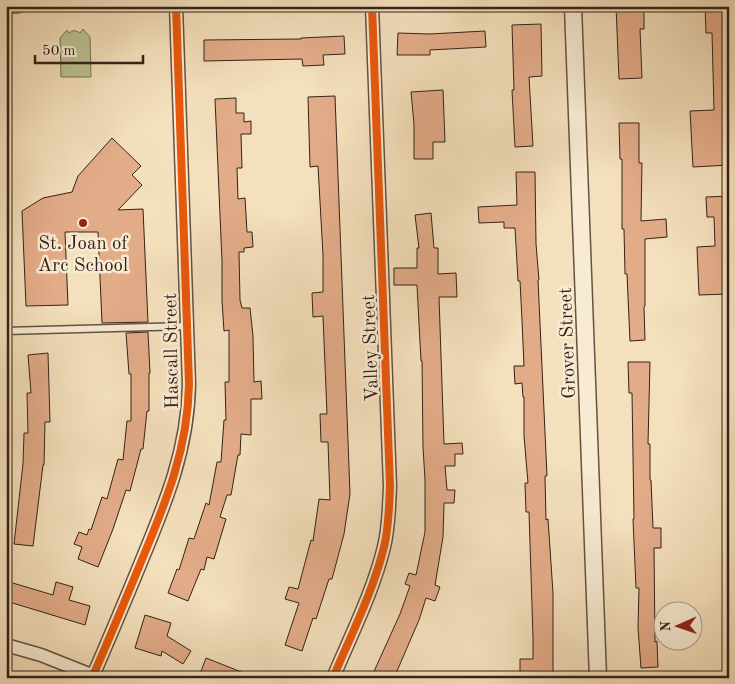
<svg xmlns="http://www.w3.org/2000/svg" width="735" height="684" font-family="'Old Standard TT',serif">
	<rect width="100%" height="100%" fill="#f4e0bc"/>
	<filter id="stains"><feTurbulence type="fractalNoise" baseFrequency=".004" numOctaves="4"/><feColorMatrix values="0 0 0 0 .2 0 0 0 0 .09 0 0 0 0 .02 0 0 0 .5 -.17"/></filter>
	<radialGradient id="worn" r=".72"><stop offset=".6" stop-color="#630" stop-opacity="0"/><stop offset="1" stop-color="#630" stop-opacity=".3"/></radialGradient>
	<!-- green -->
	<path fill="#bbc291" stroke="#787254" d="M 83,29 L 90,37 L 91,77 L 61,77 L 60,38 L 67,30 L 69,33 C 73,30 75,30 80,33 Z"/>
	<!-- building -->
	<path fill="#e3ac89" stroke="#352218" d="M 616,6 L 644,6 L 644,29 L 640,29 L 642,78 L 619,79 Z
		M 705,6 L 727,6 L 727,16 L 729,16 L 729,165 L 693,167 L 690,111 L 714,110 L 712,33 L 706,33 Z
		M 541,24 L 542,76 L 529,77 L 533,146 L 515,147 L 512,90 L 514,90 L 512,25 Z
		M 485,31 L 486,47 L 430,50 L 430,55 L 397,55 L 398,33 L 430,34 Z
		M 344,36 L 345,54 L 323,55 L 324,65 L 303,66 L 302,59 L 204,61 L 204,40 L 301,39 L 301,38 Z
		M 443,90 L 445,142 L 433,142 L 433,159 L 414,159 L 414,124 L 411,92 Z
		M 335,96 L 350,494 L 344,534 L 332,579 L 329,579 L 316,619 L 313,618 L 302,651 L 285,645 L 299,603 L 285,599 L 289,587 L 298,589 L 311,540 L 313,541 L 319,499 L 330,500 L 328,442 L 321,442 L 320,414 L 327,414 L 323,316 L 313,317 L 312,293 L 323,292 L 323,255 L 318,166 L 310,167 L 308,97 Z
		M 236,98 L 236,113 L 244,113 L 244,122 L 251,121 L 251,134 L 241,134 L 242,168 L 237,168 L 238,199 L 245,198 L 247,232 L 252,232 L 253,247 L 244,248 L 244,252 L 239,252 L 240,300 L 242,308 L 250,308 L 253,336 L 254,382 L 261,381 L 262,399 L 251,399 L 251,435 L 241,434 L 240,455 L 238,455 L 231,495 L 227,495 L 220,517 L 226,519 L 214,559 L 207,557 L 204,570 L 201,569 L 188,601 L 168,593 L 177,569 L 179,570 L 189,538 L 194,539 L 206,503 L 209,505 L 217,462 L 221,462 L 224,420 L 226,420 L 225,382 L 229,382 L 229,330 L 224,331 L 222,301 L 222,261 L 215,99 Z
		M 619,123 L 639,123 L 639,163 L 642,163 L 641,221 L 666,219 L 667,237 L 645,239 L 645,306 L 644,307 L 645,340 L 630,341 L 627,274 L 625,274 L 624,229 L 622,229 L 622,159 L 620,159 Z
		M 112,138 L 141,166 L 132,175 L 142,185 L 118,210 L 143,209 L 148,322 L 102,323 L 98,232 L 65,232 L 68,305 L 26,306 L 22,211 L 43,198 L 72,192 L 78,176 Z
		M 516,172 L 535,172 L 536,244 L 539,280 L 538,280 L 547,476 L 545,476 L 546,520 L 548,519 L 553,593 L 553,678 L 530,678 L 529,673 L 520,673 L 520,659 L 533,659 L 533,638 L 529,512 L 526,512 L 525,483 L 528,483 L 524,436 L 524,397 L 523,397 L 522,383 L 515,384 L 514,366 L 524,366 L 522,320 L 520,281 L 518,281 L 515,228 L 504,228 L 504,222 L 479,223 L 478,207 L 517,205 Z
		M 729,196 L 729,294 L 699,295 L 697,247 L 715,246 L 714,217 L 707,217 L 706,197 Z
		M 431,213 L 434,248 L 438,248 L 438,274 L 456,273 L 457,297 L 439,297 L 444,444 L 462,443 L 463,454 L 455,454 L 455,466 L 445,466 L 447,490 L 455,490 L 454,503 L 444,503 L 443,537 L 435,585 L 440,587 L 435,601 L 426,598 L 419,620 L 394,678 L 371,678 L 400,614 L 410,586 L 405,584 L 409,573 L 416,575 L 425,532 L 425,480 L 423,447 L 422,361 L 421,361 L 417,285 L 394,285 L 394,268 L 417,268 L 417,248 L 419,248 L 415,215 Z
		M 148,332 L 150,373 L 149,373 L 149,411 L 147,411 L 143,449 L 141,449 L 130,491 L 126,490 L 113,529 L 98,567 L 78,559 L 82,547 L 74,544 L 79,532 L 87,535 L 89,529 L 91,530 L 102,497 L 107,499 L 118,459 L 123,460 L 127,421 L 131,421 L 131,374 L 129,374 L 126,333 Z
		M 48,353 L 50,422 L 45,422 L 44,465 L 43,465 L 33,546 L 14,544 L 23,464 L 24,433 L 28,433 L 27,393 L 31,393 L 28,355 Z
		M 628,362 L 650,362 L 648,444 L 650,444 L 650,480 L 651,480 L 653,528 L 661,528 L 661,548 L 654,548 L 655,642 L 657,641 L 658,667 L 641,668 L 638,628 L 639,588 L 636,588 L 633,519 L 634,519 L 632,393 L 629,393 Z
		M 6,581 L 53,595 L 56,582 L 73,587 L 69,600 L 90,606 L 85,625 L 6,601 Z
		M 145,615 L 171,623 L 167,636 L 191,651 L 183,664 L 162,651 L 161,656 L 135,648 Z
		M 206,658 L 254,677 L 254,678 L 211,678 L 200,674 Z"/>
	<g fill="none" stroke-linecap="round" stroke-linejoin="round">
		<defs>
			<path id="service" d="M 6,331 L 187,326"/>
			<path id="minor" d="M 6,7 L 19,6
				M 6,645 L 41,655 L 99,678
				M 92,678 C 109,639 125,601 141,562 C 166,502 188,449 189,384 L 176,6
				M 333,678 C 351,635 373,592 384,547 C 389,527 389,506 390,486 L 372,6"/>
			<path id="tertiary" d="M 573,6 L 598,678"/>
		</defs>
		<!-- service casing -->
		<use href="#service" stroke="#655241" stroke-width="9"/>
		<!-- minor casing -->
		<use href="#minor" stroke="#655241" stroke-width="15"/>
		<!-- tertiary casing -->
		<use href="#tertiary" stroke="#655241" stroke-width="19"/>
		<!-- service -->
		<use href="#service" stroke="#f8ebd3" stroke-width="6"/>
		<!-- minor -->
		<use href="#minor" stroke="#f8ebd3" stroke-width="12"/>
		<!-- tertiary -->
		<use href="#tertiary" stroke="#f8ebd3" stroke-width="16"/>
		<defs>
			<path id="cycleway" d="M 92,678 C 109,639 125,601 141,562 C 166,502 188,449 189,384 L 176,6
				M 333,678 C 351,635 373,592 384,547 C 389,527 389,506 390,486 L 372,6"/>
		</defs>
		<!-- cycleway casing -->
		<use href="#cycleway" stroke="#f8ebd3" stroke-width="11"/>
		<!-- cycleway -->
		<use href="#cycleway" stroke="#e8590c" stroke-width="8"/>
	</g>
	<!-- markers -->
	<circle fill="#8f2418" stroke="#f8ebd3" stroke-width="2" cx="83" cy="223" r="5"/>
	<g text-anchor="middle" stroke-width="5" stroke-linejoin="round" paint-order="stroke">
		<!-- poi labels -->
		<g font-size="19" fill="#352218" stroke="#f8ebd3">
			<text x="83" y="249">St. Joan of<tspan x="83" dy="22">Arc School</tspan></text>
		</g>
		<!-- street labels -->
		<g font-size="19" fill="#352218" stroke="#f8ebd3">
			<text transform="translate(566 343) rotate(-92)" y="7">Grover Street</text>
			<text transform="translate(369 348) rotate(-92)" y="7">Valley Street</text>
			<text transform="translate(170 351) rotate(-91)" y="7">Hascall Street</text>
		</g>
	</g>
	<!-- margin -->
	<rect width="735" height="684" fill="none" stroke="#f4e0bc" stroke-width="25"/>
	<rect x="8" y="8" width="720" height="669" fill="none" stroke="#352218" stroke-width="2.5"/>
	<rect x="12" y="12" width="710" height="659" fill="none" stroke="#352218"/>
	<!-- north arrow -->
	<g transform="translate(678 626) rotate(268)"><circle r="24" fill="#f8ebd3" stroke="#aa9b88"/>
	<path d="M0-4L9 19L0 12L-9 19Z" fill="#8f2418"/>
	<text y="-8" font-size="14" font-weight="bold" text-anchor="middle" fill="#352218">N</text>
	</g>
	<!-- scale -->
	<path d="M35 55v8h108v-8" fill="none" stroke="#352218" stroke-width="2.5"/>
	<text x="42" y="55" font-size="15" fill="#352218" stroke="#f8ebd3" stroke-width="4" paint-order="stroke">50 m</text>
	<rect width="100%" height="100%" filter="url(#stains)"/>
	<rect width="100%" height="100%" fill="url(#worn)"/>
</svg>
